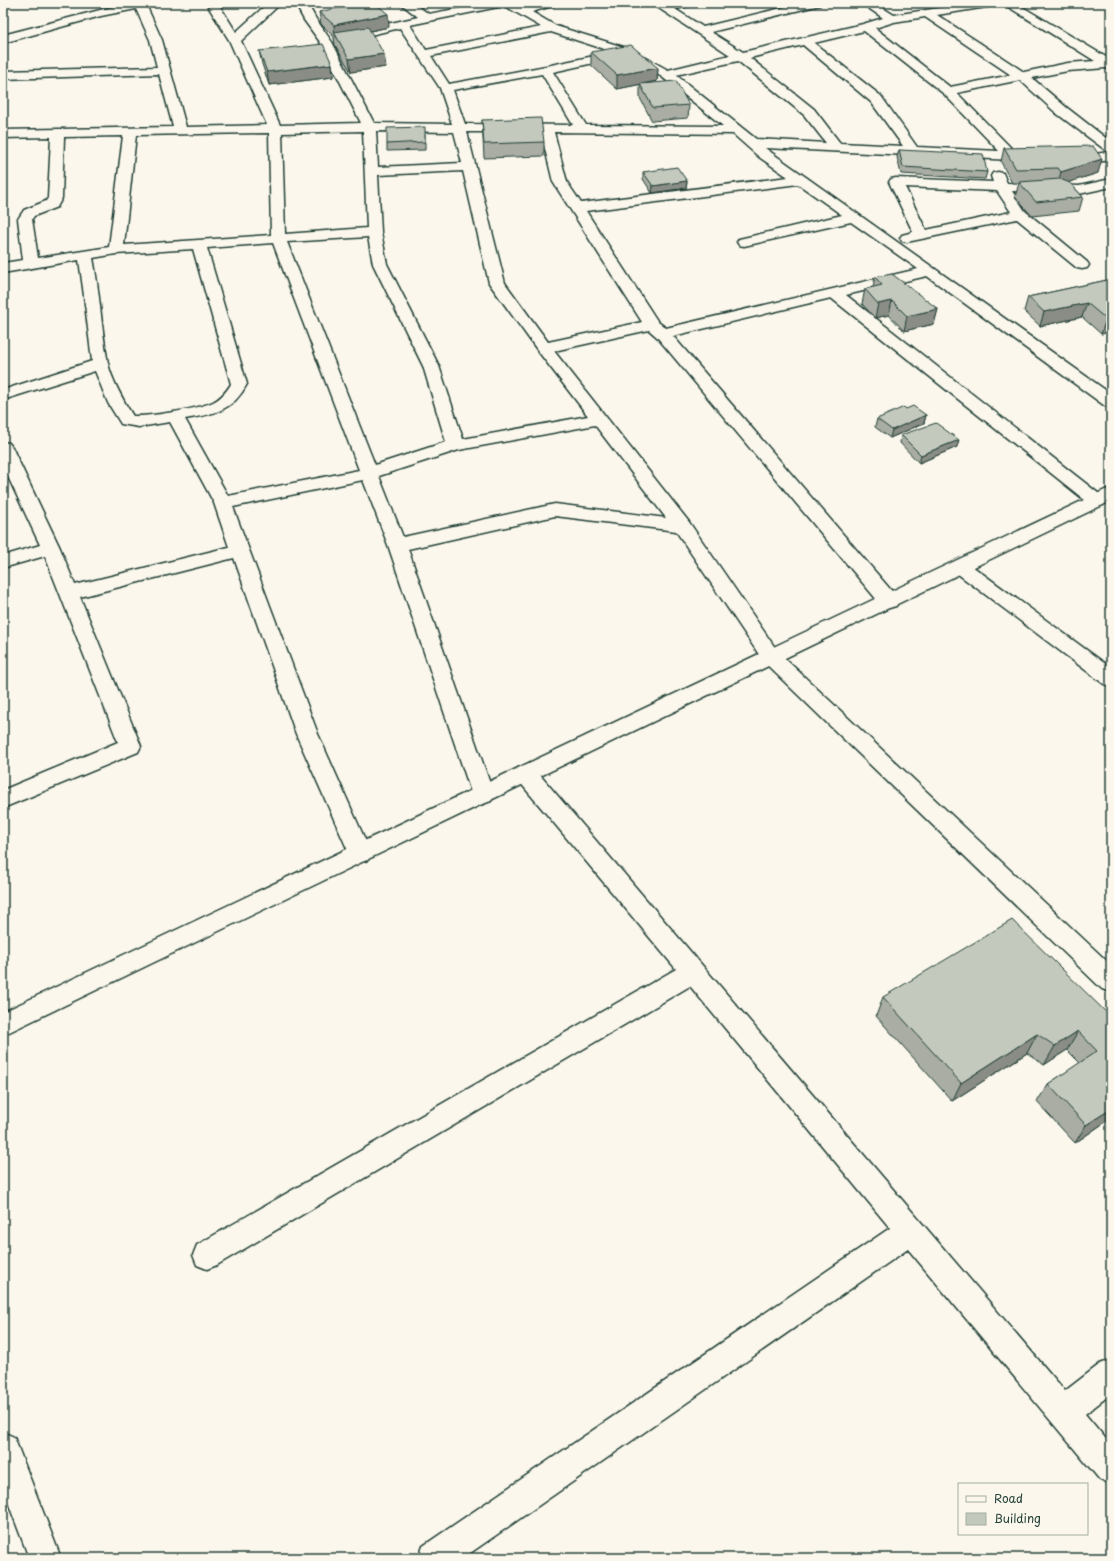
<svg xmlns="http://www.w3.org/2000/svg" width="1114" height="1561" font-family="'Playpen Sans',sans-serif">
	<rect width="100%" height="100%" fill="#fbf7ec"/>
	<filter id="ink" filterUnits="userSpaceOnUse"><feTurbulence type="fractalNoise" baseFrequency=".025" numOctaves="2"/><feDisplacementMap in="SourceGraphic" scale="8" xChannelSelector="R" yChannelSelector="G"/><feConvolveMatrix kernelMatrix="1 2 1 2 8 2 1 2 1" color-interpolation-filters="sRGB"/></filter>
	<g filter="url(#ink)">
		<g fill="none" stroke-linecap="round" stroke-linejoin="round">
			<defs>
				<path id="street" d="M 133,3 L 157,3 L 155,5 L 147,7 L 162,40 L 186,127 L 267,125 L 229,40 L 206,3 L 218,3 L 236,32 L 268,3 L 281,3 L 241,41 L 280,125 L 361,123 L 320,42 L 304,20 L 295,3 L 307,3 L 316,19 L 332,42 L 374,123 L 452,124 L 440,88 L 400,28 L 341,42 L 337,41 L 335,38 L 337,35 L 418,17 L 400,3 L 413,3 L 429,14 C 453,9 502,0 524,7 L 538,3 L 557,3 L 555,5 L 532,12 L 556,26 L 630,49 L 668,70 L 730,55 L 651,3 L 695,3 L 693,5 L 675,9 L 703,27 L 802,3 L 822,3 L 820,5 L 711,32 L 743,52 L 863,24 L 883,18 L 861,3 L 875,3 L 894,15 L 971,3 L 999,3 L 997,5 L 993,6 L 937,15 L 1024,72 L 1068,63 L 1095,61 L 1002,3 L 1016,3 L 1111,60 L 1111,70 L 1106,68 L 1068,71 L 1032,78 L 1066,107 L 1111,142 L 1111,160 L 1089,163 L 1067,161 L 1065,158 L 1067,155 L 1089,155 L 1108,152 L 1056,113 L 1020,80 L 957,93 L 1015,152 L 1037,154 L 1039,157 L 1037,160 L 1032,161 L 765,148 L 1111,394 L 1111,407 L 1105,406 L 927,276 L 846,295 L 1103,497 L 1106,501 L 1103,505 L 1097,507 L 1091,505 L 831,298 L 673,336 L 896,596 L 899,601 L 896,606 L 889,608 L 882,606 L 657,337 L 649,330 L 554,351 L 689,522 L 778,652 L 1111,965 L 1111,992 L 1102,989 L 764,662 L 676,531 L 555,516 L 408,549 L 494,795 L 491,801 L 483,804 L 475,801 L 472,795 L 388,545 L 363,480 L 233,507 L 318,734 L 371,853 L 368,860 L 360,862 L 352,860 L 349,853 L 296,734 L 234,558 L 80,597 L 141,746 L 138,752 L 3,808 L 3,790 L 118,742 L 45,556 L 3,568 L 3,556 L 40,545 L 3,466 L 3,442 L 9,443 L 12,447 L 60,548 L 75,585 L 229,547 L 214,503 L 170,422 L 139,427 L 121,424 L 108,403 L 95,371 L 3,400 L 3,390 L 92,361 L 83,288 L 79,260 L 3,273 L 3,263 L 23,260 L 18,219 L 24,210 L 46,201 L 48,198 L 51,137 L 3,138 L 3,130 L 173,127 L 159,74 L 3,79 L 3,71 L 157,67 L 150,40 L 136,9 L 101,16 L 3,43 L 3,35 L 100,10 ZM 503,6 L 505,6 L 541,27 L 426,50 L 410,25 ZM 925,17 L 1011,75 L 950,87 L 875,28 L 894,22 ZM 864,31 L 944,94 L 999,151 L 917,147 L 881,96 L 814,43 ZM 551,32 L 613,52 L 546,66 L 449,84 L 431,56 ZM 803,45 L 871,102 L 903,146 L 840,143 L 814,109 L 750,58 ZM 625,56 L 662,77 L 723,126 L 586,125 L 553,72 ZM 738,61 L 804,115 L 826,143 L 756,139 L 676,75 ZM 542,74 L 573,125 L 465,124 L 453,90 ZM 363,131 L 367,228 L 285,234 L 282,133 ZM 376,131 L 454,132 L 462,163 L 378,167 ZM 467,132 L 541,132 L 553,182 L 642,322 L 548,342 L 505,283 ZM 554,132 L 733,134 L 759,157 L 788,177 L 581,203 L 567,182 ZM 269,133 L 271,235 L 124,245 L 136,135 ZM 123,136 L 109,247 L 38,258 L 32,219 L 34,216 L 57,207 L 62,198 L 64,137 ZM 463,171 L 489,283 L 538,351 L 588,416 L 463,439 L 439,366 L 387,264 L 381,232 L 378,175 ZM 798,184 L 842,215 L 739,239 L 737,242 L 739,245 L 744,246 L 851,222 L 918,269 L 666,328 L 658,322 L 586,211 ZM 368,237 L 373,264 L 423,366 L 446,442 L 375,465 L 287,242 ZM 273,243 L 359,470 L 228,496 L 185,419 C 214,414 233,411 247,384 L 207,248 ZM 193,249 L 231,384 C 226,392 221,398 213,402 C 198,409 150,417 133,416 C 124,402 111,378 108,363 C 101,328 100,293 93,258 L 116,254 ZM 595,425 L 666,518 L 555,504 L 403,537 L 379,476 L 459,450 Z
					M 998,172 L 1003,173 L 1007,183 L 1079,186 L 1111,179 L 1111,187 L 1079,194 L 1012,191 L 1025,211 L 1087,262 L 1089,265 L 1087,268 L 1082,269 L 1077,268 L 1017,219 L 907,242 L 902,241 L 900,238 L 902,235 L 913,232 L 889,182 L 891,179 L 896,178 L 993,182 L 991,176 L 993,173 ZM 905,187 L 997,191 L 1011,212 L 926,230 Z
					M 961,561 L 968,563 L 1111,668 L 1111,686 L 1104,684 L 954,571 L 951,567 L 954,563 Z
					M 526,766 L 534,768 L 1065,1391 L 1100,1364 L 1111,1360 L 1111,1394 L 1085,1414 L 1111,1445 L 1111,1485 L 1100,1480 L 908,1249 L 463,1558 L 419,1558 L 423,1546 L 890,1228 L 690,986 L 217,1265 L 207,1269 L 197,1265 L 193,1255 L 197,1245 L 676,969 L 518,780 L 515,774 L 518,768 Z
					M 3,1432 L 14,1437 L 61,1558 L 29,1558 L 3,1489 Z"/>
				<path id="secondary" d="M 1111,488 L 1111,501 L 3,1035 L 3,1012 L 1105,490 Z"/>
			</defs>
			<!-- street casing -->
			<use href="#street" stroke="#1f3d34" stroke-width="3"/>
			<!-- secondary casing -->
			<use href="#secondary" stroke="#1f3d34" stroke-width="3"/>
			<!-- street -->
			<use href="#street" fill="#fbf7ec" fill-rule="evenodd"/>
			<!-- secondary -->
			<use href="#secondary" fill="#fbf7ec" fill-rule="evenodd"/>
		</g>
		<!-- wall -->
		<path fill="#a9ada3" stroke="#1f3d34" d="M 319,12 L 389,27 L 370,31 L 386,67 L 351,72 L 335,45 L 334,37 L 321,24 Z
			M 259,51 L 332,64 L 333,77 L 269,85 L 262,64 Z
			M 591,52 L 658,68 L 657,81 L 617,89 L 591,65 Z
			M 640,84 L 689,105 L 688,118 L 652,121 L 640,98 Z
			M 482,120 L 544,142 L 544,156 L 484,158 Z
			M 425,134 L 425,150 L 387,151 L 387,144 Z
			M 1004,148 L 1098,173 L 1069,182 L 1083,197 L 1079,211 L 1032,216 L 1015,197 L 1019,183 L 1012,183 L 1001,162 Z
			M 899,150 L 987,172 L 985,179 L 901,174 L 897,157 Z
			M 643,172 L 687,181 L 686,188 L 652,193 L 643,179 Z
			M 875,277 L 938,309 L 934,324 L 904,331 L 889,315 L 875,318 L 862,304 L 865,289 L 873,287 Z
			M 1107,280 L 1111,332 L 1101,334 L 1082,317 L 1040,326 L 1024,311 L 1028,297 Z
			M 906,409 L 926,415 L 924,423 L 890,438 L 875,427 L 877,419 Z
			M 901,435 L 957,447 L 919,463 L 900,443 Z
			M 1111,888 L 1111,894 L 1109,892 Z
			M 883,997 L 1111,1017 L 1111,1118 L 1075,1143 L 1037,1102 L 1048,1084 L 1080,1063 L 1067,1050 L 1044,1065 L 1027,1053 L 952,1101 L 876,1016 Z"/>
		<!-- shaded-wall -->
		<path fill="#898d85" stroke="#1f3d34" d="M 388,14 L 389,27 L 337,38 L 335,35 L 334,25 Z
			M 384,54 L 386,67 L 351,72 L 349,59 Z
			M 332,64 L 333,77 L 269,85 L 267,72 Z
			M 658,68 L 657,81 L 617,89 L 617,75 Z
			M 1102,159 L 1098,173 L 1057,186 L 1061,172 Z
			M 687,181 L 686,188 L 652,193 L 653,186 Z
			M 892,301 L 889,315 L 875,318 L 878,304 Z
			M 1087,303 L 1082,317 L 1040,326 L 1044,312 Z
			M 938,309 L 934,324 L 904,331 L 907,316 Z
			M 1111,318 L 1111,332 L 1101,334 L 1106,319 Z
			M 926,415 L 924,423 L 890,438 L 892,430 Z
			M 959,440 L 957,447 L 919,463 L 921,455 Z
			M 1078,1031 L 1067,1050 L 1044,1065 L 1055,1046 Z
			M 1037,1034 L 1027,1053 L 952,1101 L 961,1083 Z
			M 1111,1109 L 1111,1118 L 1075,1143 L 1086,1125 Z"/>
		<!-- building -->
		<path fill="#c4c9be" stroke="#1f3d34" d="M 360,3 L 375,3 L 388,14 L 334,25 L 319,12 Z
			M 368,27 L 384,54 L 349,59 L 334,32 Z
			M 323,44 L 332,64 L 267,72 L 259,51 Z
			M 631,45 L 658,68 L 617,75 L 591,52 Z
			M 676,81 L 689,105 L 653,108 L 640,84 Z
			M 541,118 L 544,142 L 484,144 L 482,120 Z
			M 425,127 L 425,142 L 387,144 L 387,128 Z
			M 1093,146 L 1102,159 L 1061,172 L 1058,168 L 1016,169 L 1004,148 Z
			M 899,150 L 983,154 L 987,172 L 903,167 Z
			M 677,167 L 687,181 L 653,186 L 643,172 Z
			M 1060,179 L 1070,183 L 1083,197 L 1036,202 L 1019,182 Z
			M 892,274 L 938,309 L 907,316 L 892,301 L 878,304 L 865,289 L 882,285 L 875,277 Z
			M 1107,280 L 1111,283 L 1111,318 L 1106,319 L 1087,303 L 1044,312 L 1028,297 Z
			M 913,406 L 926,415 L 892,430 L 877,419 L 904,407 L 906,409 Z
			M 936,423 L 959,440 L 921,455 L 901,435 Z
			M 1012,920 L 1111,1017 L 1111,1109 L 1086,1125 L 1048,1084 L 1097,1051 L 1078,1031 L 1055,1046 L 1037,1034 L 961,1083 L 883,997 Z"/>
	</g>
	<!-- margin -->
	<rect width="1114" height="1561" fill="none" stroke="#fbf7ec" stroke-width="16"/>
	<rect x="8" y="8" width="1098" height="1545" fill="none" stroke="#1f3d34" stroke-width="1.5" filter="url(#ink)"/>
	<!-- legend -->
	<rect x="958" y="1483" width="130" height="52" fill="#fbf7ec" stroke="#a3ada2"/>
	<rect x="966" y="1496" width="20" height="6" fill="#fbf7ec" stroke="#a3ada2"/>
	<text x="994" y="1503" font-size="12" fill="#1f3d34">Road</text>
	<rect x="966" y="1513" width="20" height="12" fill="#c4c9be" stroke="#a3ada2"/>
	<text x="994" y="1523" font-size="12" fill="#1f3d34">Building</text>
</svg>
